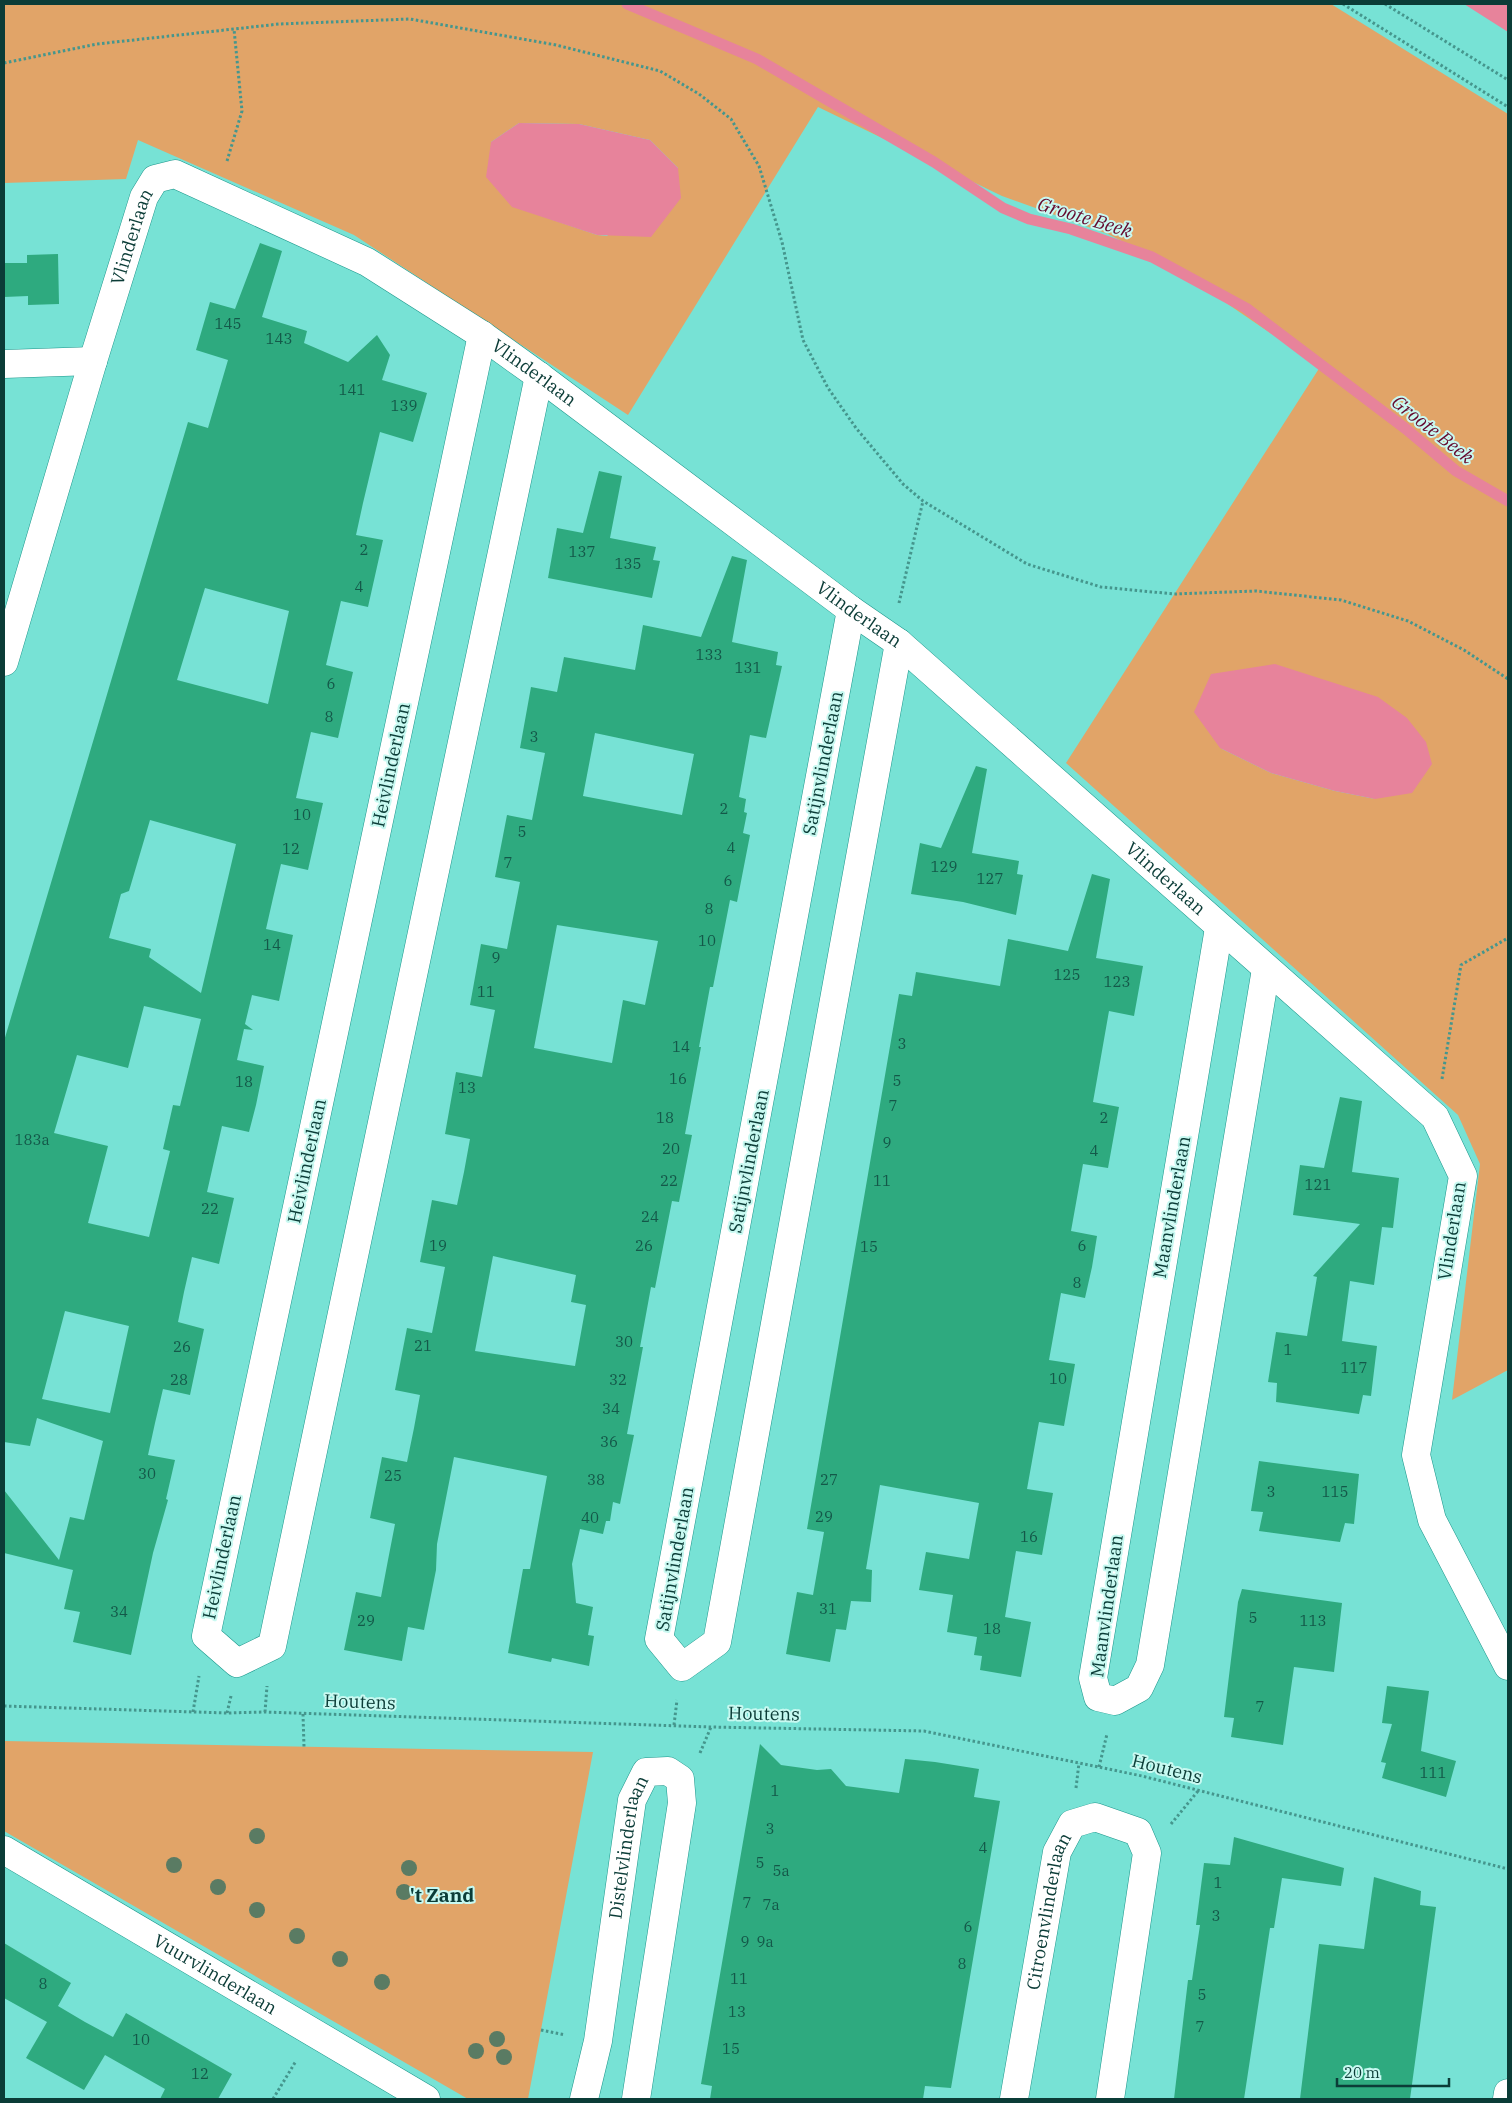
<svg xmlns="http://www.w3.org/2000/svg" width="1512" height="2103" font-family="'IBM Plex Serif',serif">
	<rect width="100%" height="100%" fill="#77e2d5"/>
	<!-- green -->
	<path fill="#e1a468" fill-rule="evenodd" d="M 4,4 L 1331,4 L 1508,114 L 1508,1370 L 1452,1400 L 1480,1164 L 1458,1115 L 1066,763 L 1320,367 L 1178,270 L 1108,234 L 1002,196 L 818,107 L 628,415 L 354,235 L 138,140 L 126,179 L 4,183 ZM 519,123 L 579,124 L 650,140 L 678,168 L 607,236 L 597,235 L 512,206 L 491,142 ZM 1220,748 L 1375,799 L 1335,791 L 1271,773 Z
		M 4,1741 L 593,1752 L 528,2099 L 468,2099 L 4,1831 Z"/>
	<!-- water -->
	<path fill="#e7839b" d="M 1464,4 L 1508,4 L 1508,32 Z
		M 519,123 L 579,124 L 650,140 L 678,168 L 681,198 L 651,237 L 597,235 L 512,207 L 486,177 L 491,142 Z
		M 1275,664 L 1378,697 L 1407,718 L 1426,742 L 1432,764 L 1412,793 L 1375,799 L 1335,791 L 1271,773 L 1220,748 L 1194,712 L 1211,674 Z"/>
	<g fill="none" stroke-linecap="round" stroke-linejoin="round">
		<!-- stream -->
		<path stroke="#e7839b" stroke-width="11" d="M 627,4 L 757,59 L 934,162 L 1003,208 L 1029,219 L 1071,229 L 1152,257 L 1246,308 L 1406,429 L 1456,471 L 1508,501"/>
	</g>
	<!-- building -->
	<path fill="#2eaa7f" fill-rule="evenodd" d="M 260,243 L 282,251 L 262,317 L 307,331 L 304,343 L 348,362 L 377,335 L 390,355 L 382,380 L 427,393 L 413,442 L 380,432 L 363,503 L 356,535 L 383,540 L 368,607 L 341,601 L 333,635 L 326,665 L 353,672 L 338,738 L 311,732 L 303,767 L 296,798 L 323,803 L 308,870 L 281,864 L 273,898 L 266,929 L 293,935 L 279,1001 L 252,995 L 245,1024 L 253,1030 L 244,1029 L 237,1060 L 264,1066 L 256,1105 L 249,1132 L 222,1126 L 207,1192 L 234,1198 L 219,1264 L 192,1257 L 184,1292 L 178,1322 L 204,1329 L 190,1395 L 163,1389 L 155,1423 L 148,1455 L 175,1460 L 166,1499 L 168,1500 L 153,1553 L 131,1655 L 73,1642 L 80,1612 L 64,1609 L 73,1570 L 4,1553 L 4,1490 L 59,1560 L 70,1517 L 84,1520 L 103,1441 L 37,1418 L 30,1446 L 4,1442 L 4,1041 L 188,422 L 208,428 L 228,360 L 196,350 L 210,302 L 235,309 ZM 205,588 L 289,611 L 268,704 L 177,680 ZM 150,820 L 236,844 L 201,993 L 149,957 L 151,949 L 109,938 L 121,894 L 129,891 ZM 144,1006 L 201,1019 L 180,1106 L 173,1105 L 163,1149 L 170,1151 L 149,1237 L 88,1223 L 108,1146 L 54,1133 L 77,1055 L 128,1068 ZM 65,1311 L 129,1326 L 110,1413 L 42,1399 Z
		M 58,254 L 59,304 L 28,305 L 28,296 L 4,297 L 4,263 L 27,263 L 27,255 Z
		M 599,471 L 622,476 L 610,538 L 656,547 L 653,560 L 660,561 L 652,598 L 548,578 L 557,528 L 583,533 Z
		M 732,556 L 747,560 L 732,642 L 778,652 L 776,665 L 782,666 L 766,738 L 750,735 L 739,797 L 746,799 L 744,812 L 747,813 L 743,833 L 750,835 L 737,902 L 730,900 L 713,987 L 710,987 L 699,1047 L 701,1047 L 685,1134 L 692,1135 L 679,1202 L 672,1201 L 655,1288 L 651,1287 L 640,1347 L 643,1347 L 627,1434 L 634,1435 L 620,1504 L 613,1502 L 610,1521 L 606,1521 L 603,1534 L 580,1529 L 572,1564 L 576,1603 L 593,1607 L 588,1635 L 594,1636 L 589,1666 L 552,1658 L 551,1662 L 508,1653 L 523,1569 L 530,1569 L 547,1476 L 454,1457 L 437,1544 L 436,1570 L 424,1630 L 408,1627 L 402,1661 L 344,1650 L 356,1592 L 381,1597 L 388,1560 L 395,1524 L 370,1518 L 382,1457 L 407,1462 L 414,1428 L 420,1395 L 395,1390 L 407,1328 L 432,1333 L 445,1267 L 420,1262 L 432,1200 L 457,1205 L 464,1172 L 470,1139 L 445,1134 L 456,1072 L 482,1077 L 495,1010 L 470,1005 L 481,944 L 507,949 L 520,882 L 495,877 L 507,815 L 532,820 L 545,753 L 520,748 L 531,687 L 557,692 L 564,657 L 635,670 L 643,625 L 701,637 ZM 595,733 L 694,754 L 682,815 L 583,796 ZM 557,925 L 658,941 L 645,1005 L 623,1000 L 612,1063 L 534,1048 ZM 493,1256 L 576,1275 L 571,1302 L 586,1305 L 575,1366 L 475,1351 Z
		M 976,766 L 987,769 L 972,853 L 1019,861 L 1017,874 L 1023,875 L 1016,915 L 963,902 L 911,894 L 920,843 L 941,848 Z
		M 1092,874 L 1110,879 L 1096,958 L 1143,966 L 1134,1016 L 1109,1011 L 1093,1102 L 1119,1107 L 1108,1168 L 1083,1164 L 1071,1231 L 1097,1236 L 1092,1267 L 1085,1298 L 1061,1293 L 1049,1360 L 1075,1364 L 1064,1426 L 1039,1422 L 1027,1489 L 1053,1493 L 1042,1555 L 1016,1551 L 1005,1617 L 1031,1622 L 1021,1677 L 980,1670 L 982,1656 L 974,1655 L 977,1637 L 947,1632 L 953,1595 L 919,1590 L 926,1552 L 969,1559 L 979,1503 L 880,1485 L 866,1569 L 872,1570 L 871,1602 L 851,1601 L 846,1630 L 836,1629 L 830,1662 L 786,1654 L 797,1592 L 813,1595 L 824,1532 L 807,1529 L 899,994 L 912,996 L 916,972 L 1000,986 L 1008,939 L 1068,951 Z
		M 1340,1097 L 1362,1101 L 1352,1172 L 1399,1178 L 1393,1228 L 1382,1227 L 1374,1285 L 1350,1281 L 1342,1341 L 1377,1346 L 1371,1396 L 1363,1395 L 1359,1414 L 1276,1402 L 1277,1383 L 1268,1382 L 1276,1332 L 1307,1336 L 1317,1277 L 1313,1276 L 1360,1224 L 1293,1215 L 1300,1165 L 1324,1168 Z
		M 1259,1461 L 1359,1474 L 1354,1524 L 1345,1523 L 1340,1542 L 1259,1531 L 1263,1512 L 1251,1511 Z
		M 1242,1589 L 1342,1603 L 1334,1672 L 1294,1667 L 1283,1745 L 1231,1737 L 1234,1718 L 1224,1717 L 1238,1602 Z
		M 1387,1686 L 1429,1691 L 1421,1751 L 1456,1761 L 1446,1797 L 1382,1778 L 1386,1763 L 1381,1762 L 1392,1724 L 1382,1723 Z
		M 760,1744 L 781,1765 L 817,1770 L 831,1769 L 846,1786 L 899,1793 L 905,1759 L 935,1762 L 979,1769 L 974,1797 L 1000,1801 L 951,2088 L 925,2086 L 923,2099 L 710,2099 L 712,2086 L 701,2084 Z
		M 1234,1837 L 1344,1868 L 1341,1886 L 1282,1878 L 1274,1928 L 1270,1928 L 1244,2099 L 1174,2099 L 1188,1980 L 1192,1980 L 1200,1925 L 1196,1925 L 1204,1863 L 1230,1865 Z
		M 1374,1877 L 1421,1891 L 1420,1905 L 1436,1907 L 1410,2099 L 1300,2099 L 1319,1944 L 1364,1949 Z
		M 4,1943 L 71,1983 L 58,2006 L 85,2022 L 113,2037 L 126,2013 L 232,2074 L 218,2099 L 160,2099 L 165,2089 L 105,2055 L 84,2090 L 26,2058 L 47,2022 L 4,1998 Z"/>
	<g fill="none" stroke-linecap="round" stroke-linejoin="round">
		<defs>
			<g id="minor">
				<path d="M 482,335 L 206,1636 L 237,1663 L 272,1646 L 539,376"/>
				<path d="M 4,364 L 93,361"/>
				<path d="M 851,610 L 659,1639 L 682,1667 L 717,1642 L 899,643"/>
				<path id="s1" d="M 4,662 L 93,361 L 144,197 L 155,179 L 175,174 L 367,262 L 482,335 L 539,376 L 851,610 L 899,643 L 1435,1117 L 1463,1176 L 1416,1455 L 1432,1520 L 1508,1666"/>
				<path d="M 1219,928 L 1093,1678 L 1098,1697 L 1115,1701 L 1139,1688 L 1150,1665 L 1266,969"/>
				<path id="s2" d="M 4,1850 L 426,2099"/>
				<path id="s3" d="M 584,2099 L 598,2041 L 632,1800 L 646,1772 L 668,1771 L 680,1779 L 682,1803 L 636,2099"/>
				<path id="s4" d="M 1014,2099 L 1057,1852 L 1072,1824 L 1095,1817 L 1138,1832 L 1147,1853 L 1110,2099"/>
				<path d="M 1507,2099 L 1508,2093"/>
			</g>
		</defs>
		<!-- minor casing -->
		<use href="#minor" stroke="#1b968b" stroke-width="29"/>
		<!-- path -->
		<path stroke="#45968d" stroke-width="3" stroke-dasharray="2.5 2.5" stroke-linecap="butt" d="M 1343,4 L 1508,107
			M 1385,4 L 1508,80
			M 4,63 L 97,44 L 234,29 L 279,24 L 410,19 L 556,45 L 660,71 L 699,94 L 731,119 L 759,166 L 782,242 L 803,340 L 828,388 L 856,428 L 903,484 L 923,501 L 1027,564 L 1101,587 L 1174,594 L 1256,591 L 1341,600 L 1408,621 L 1464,650 L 1508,679
			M 227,161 L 242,111 L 234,29
			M 899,603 L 923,501
			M 1442,1079 L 1461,965 L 1508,938
			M 4,1706 L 227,1713 L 265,1712 L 711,1727 L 924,1731 L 1142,1776 L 1508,1869
			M 193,1712 L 199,1676
			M 265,1712 L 267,1686
			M 227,1713 L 231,1696
			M 303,1714 L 304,1747
			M 674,1725 L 677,1700
			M 700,1753 L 711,1727
			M 1099,1767 L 1107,1734
			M 1076,1788 L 1079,1763
			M 1171,1824 L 1198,1791
			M 541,2030 L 565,2035
			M 273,2099 L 296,2061"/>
		<!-- minor -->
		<use href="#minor" stroke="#fff" stroke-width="28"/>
	</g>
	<!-- trees -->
	<g fill="#5a7b63">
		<circle cx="257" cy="1836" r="8"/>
		<circle cx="174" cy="1865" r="8"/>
		<circle cx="409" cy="1868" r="8"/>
		<circle cx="218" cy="1887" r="8"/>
		<circle cx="404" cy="1892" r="8"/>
		<circle cx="257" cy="1910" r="8"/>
		<circle cx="297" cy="1936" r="8"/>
		<circle cx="340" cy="1959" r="8"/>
		<circle cx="382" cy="1982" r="8"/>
		<circle cx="497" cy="2039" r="8"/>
		<circle cx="476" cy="2051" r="8"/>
		<circle cx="504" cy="2057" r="8"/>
	</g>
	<g text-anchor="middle" stroke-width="4" stroke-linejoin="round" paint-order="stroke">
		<!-- number labels -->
		<g font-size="15" fill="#145849">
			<text x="228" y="329">145</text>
			<text x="279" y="344">143</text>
			<text x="352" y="395">141</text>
			<text x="404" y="411">139</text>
			<text x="364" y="555">2</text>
			<text x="582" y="557">137</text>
			<text x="628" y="569">135</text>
			<text x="359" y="592">4</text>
			<text x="709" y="660">133</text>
			<text x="748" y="673">131</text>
			<text x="331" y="689">6</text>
			<text x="329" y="722">8</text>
			<text x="534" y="742">3</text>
			<text x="724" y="814">2</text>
			<text x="302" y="820">10</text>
			<text x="522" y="837">5</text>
			<text x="731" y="853">4</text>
			<text x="291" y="854">12</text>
			<text x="508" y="868">7</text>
			<text x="944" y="872">129</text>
			<text x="990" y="884">127</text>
			<text x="728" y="886">6</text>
			<text x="709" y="914">8</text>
			<text x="707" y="946">10</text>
			<text x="272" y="950">14</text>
			<text x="496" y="963">9</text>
			<text x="1067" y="980">125</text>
			<text x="1117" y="987">123</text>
			<text x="486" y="997">11</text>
			<text x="902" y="1049">3</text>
			<text x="681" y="1052">14</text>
			<text x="678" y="1084">16</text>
			<text x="897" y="1086">5</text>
			<text x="244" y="1087">18</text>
			<text x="467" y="1093">13</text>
			<text x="893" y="1111">7</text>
			<text x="665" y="1123">18</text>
			<text x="1104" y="1123">2</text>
			<text x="32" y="1145">183a</text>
			<text x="887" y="1148">9</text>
			<text x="671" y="1154">20</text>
			<text x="1094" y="1156">4</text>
			<text x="669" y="1186">22</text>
			<text x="882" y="1186">11</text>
			<text x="1318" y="1190">121</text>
			<text x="210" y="1214">22</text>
			<text x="650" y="1222">24</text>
			<text x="438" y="1251">19</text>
			<text x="644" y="1251">26</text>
			<text x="1082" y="1251">6</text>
			<text x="869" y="1252">15</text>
			<text x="1077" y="1288">8</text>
			<text x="624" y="1347">30</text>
			<text x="423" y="1351">21</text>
			<text x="182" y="1352">26</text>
			<text x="1288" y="1355">1</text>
			<text x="1354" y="1373">117</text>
			<text x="1058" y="1384">10</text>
			<text x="179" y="1385">28</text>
			<text x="618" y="1385">32</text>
			<text x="611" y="1414">34</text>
			<text x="609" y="1447">36</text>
			<text x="147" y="1479">30</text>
			<text x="393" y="1481">25</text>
			<text x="596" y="1485">38</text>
			<text x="829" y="1485">27</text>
			<text x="1271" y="1497">3</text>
			<text x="1335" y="1497">115</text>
			<text x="824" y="1522">29</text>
			<text x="590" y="1523">40</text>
			<text x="1029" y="1542">16</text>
			<text x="828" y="1614">31</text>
			<text x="119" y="1617">34</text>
			<text x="1253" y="1623">5</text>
			<text x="366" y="1626">29</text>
			<text x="1313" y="1626">113</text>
			<text x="992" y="1634">18</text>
			<text x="1260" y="1712">7</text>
			<text x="1433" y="1778">111</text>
			<text x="775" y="1796">1</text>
			<text x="770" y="1834">3</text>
			<text x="983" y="1853">4</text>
			<text x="760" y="1868">5</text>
			<text x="781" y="1876">5a</text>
			<text x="1218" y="1888">1</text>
			<text x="747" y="1908">7</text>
			<text x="771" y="1910">7a</text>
			<text x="1216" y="1921">3</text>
			<text x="968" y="1932">6</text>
			<text x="745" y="1947">9</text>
			<text x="765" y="1947">9a</text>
			<text x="962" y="1969">8</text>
			<text x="739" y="1984">11</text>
			<text x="43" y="1989">8</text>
			<text x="1202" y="2000">5</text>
			<text x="737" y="2017">13</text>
			<text x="1200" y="2032">7</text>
			<text x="141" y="2045">10</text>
			<text x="731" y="2054">15</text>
			<text x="200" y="2079">12</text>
		</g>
		<!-- street labels -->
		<g font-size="18" fill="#0b3c37" stroke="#c8f9f1">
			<text dy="6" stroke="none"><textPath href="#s1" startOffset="444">Vlinderlaan</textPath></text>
			<text dy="6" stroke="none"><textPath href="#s1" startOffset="939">Vlinderlaan</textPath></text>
			<text dy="6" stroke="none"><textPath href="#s1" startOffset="1344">Vlinderlaan</textPath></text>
			<text transform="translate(823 763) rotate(-79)" y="6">Satijnvlinderlaan</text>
			<text transform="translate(391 765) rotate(-78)" y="6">Heivlinderlaan</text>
			<text dy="6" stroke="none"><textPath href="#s1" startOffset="1749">Vlinderlaan</textPath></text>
			<text transform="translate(307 1161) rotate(-78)" y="6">Heivlinderlaan</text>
			<text transform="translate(749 1161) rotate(-79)" y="6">Satijnvlinderlaan</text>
			<text transform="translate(1172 1207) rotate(-80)" y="6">Maanvlinderlaan</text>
			<text transform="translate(1452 1231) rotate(-81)" y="6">Vlinderlaan</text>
			<text transform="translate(222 1557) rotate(-78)" y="6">Heivlinderlaan</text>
			<text transform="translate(675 1559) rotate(-80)" y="6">Satijnvlinderlaan</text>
			<text transform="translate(1107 1606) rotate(-82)" y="6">Maanvlinderlaan</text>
			<text transform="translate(360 1702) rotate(2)" y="6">Houtens</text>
			<text transform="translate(764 1714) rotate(1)" y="6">Houtens</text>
			<text transform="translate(1167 1769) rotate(14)" y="6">Houtens</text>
			<text dy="6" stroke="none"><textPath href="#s3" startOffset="256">Distelvlinderlaan</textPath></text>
			<text dy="6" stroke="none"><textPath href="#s4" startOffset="191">Citroenvlinderlaan</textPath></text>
			<text dy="6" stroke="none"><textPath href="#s2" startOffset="245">Vuurvlinderlaan</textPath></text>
		</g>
		<!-- water labels -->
		<g font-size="19" font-style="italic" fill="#650a2e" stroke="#c8f9f1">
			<text transform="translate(1085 217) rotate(17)" y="7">Groote Beek</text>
			<text transform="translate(1433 429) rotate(38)" y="7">Groote Beek</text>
		</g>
		<!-- neighbourhood labels -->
		<g font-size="19" font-weight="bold" fill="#0b3c37" stroke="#c8f9f1">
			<text x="442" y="1902">'t Zand</text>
		</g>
	</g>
	<!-- border -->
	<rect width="1512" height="2103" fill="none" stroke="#0b3c37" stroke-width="10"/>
	<!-- scale -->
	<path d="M1337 2078v8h112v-8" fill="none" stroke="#0b3c37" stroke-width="2.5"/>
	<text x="1344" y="2078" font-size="15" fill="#0b3c37" stroke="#c8f9f1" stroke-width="4" paint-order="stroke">20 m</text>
</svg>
